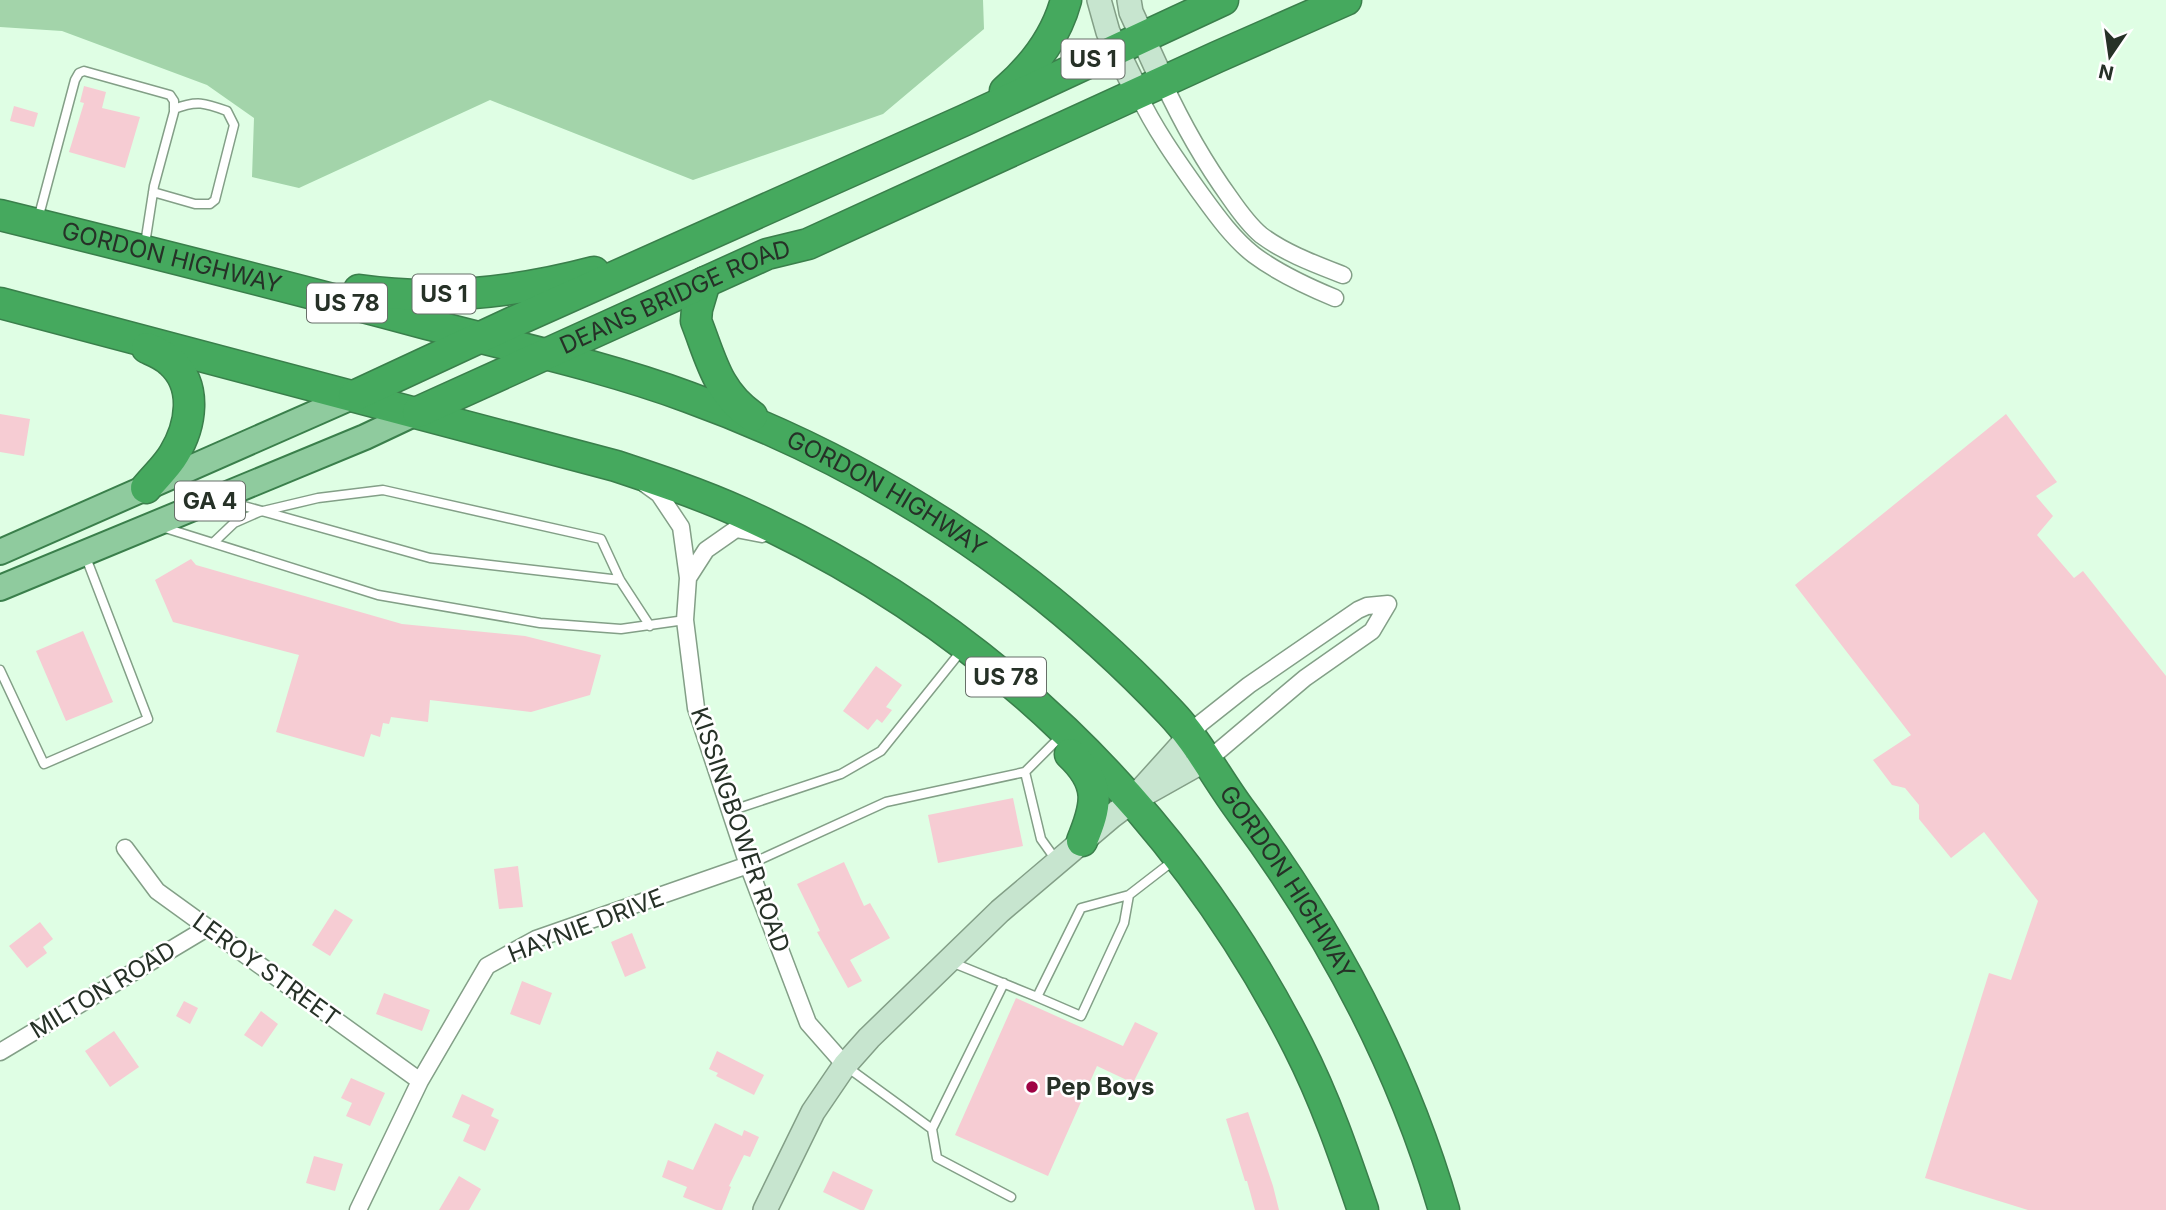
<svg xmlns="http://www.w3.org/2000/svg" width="2166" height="1210" font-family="Inter,sans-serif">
	<rect width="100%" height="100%" fill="#dffee4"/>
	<!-- forest -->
	<path fill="#a3d4aa" d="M 0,0 L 983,0 L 984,29 L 883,114 L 693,180 L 490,100 L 299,188 L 252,177 L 254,118 L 207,85 L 62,31 L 0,27 Z"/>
	<!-- building -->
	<path fill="#f6ccd3" d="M 84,86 L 106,92 L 102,108 L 140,117 L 125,168 L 69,152 L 84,103 L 80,102 Z
		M 14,106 L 38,113 L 34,127 L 10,121 Z
		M 0,414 L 30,419 L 24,456 L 0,452 Z
		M 2006,414 L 2057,482 L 2036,496 L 2053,516 L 2037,535 L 2074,578 L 2083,571 L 2166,676 L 2166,1210 L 2028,1210 L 1925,1178 L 1989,973 L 2011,980 L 2038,901 L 1984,832 L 1951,858 L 1919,819 L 1919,805 L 1905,788 L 1892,785 L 1873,760 L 1911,735 L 1795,585 Z
		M 191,559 L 196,565 L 402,624 L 525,636 L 601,655 L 590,695 L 531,712 L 430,700 L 428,722 L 391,717 L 389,724 L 383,723 L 380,737 L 371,734 L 364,757 L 276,732 L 299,655 L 173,622 L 155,580 Z
		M 83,631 L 113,702 L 66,721 L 36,651 Z
		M 876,666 L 902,685 L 886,707 L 892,710 L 882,723 L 877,719 L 868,730 L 843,711 Z
		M 1013,798 L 1023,846 L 938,863 L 928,815 Z
		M 844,862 L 864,906 L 870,903 L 890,938 L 850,960 L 862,981 L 848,988 L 817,932 L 820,931 L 797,884 Z
		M 518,866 L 523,907 L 499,909 L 494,869 Z
		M 335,909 L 353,920 L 330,956 L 312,945 Z
		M 40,922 L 53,939 L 43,947 L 47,953 L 27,968 L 9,946 Z
		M 632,933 L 646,968 L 625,977 L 611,942 Z
		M 522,981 L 552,993 L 540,1025 L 510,1014 Z
		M 384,993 L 430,1010 L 422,1031 L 376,1014 Z
		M 1016,998 L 1123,1046 L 1135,1022 L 1158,1033 L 1133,1083 L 1097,1066 L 1048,1176 L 955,1135 Z
		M 184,1001 L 198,1008 L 190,1024 L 176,1016 Z
		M 261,1011 L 278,1024 L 262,1047 L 244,1035 Z
		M 114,1031 L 139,1067 L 110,1087 L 85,1051 Z
		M 717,1051 L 764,1075 L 754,1095 L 716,1076 L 718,1073 L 709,1069 Z
		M 351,1078 L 385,1093 L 370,1126 L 346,1116 L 352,1103 L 341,1098 Z
		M 462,1094 L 494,1109 L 491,1116 L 499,1120 L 485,1151 L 463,1141 L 470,1125 L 452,1117 Z
		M 1248,1112 L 1273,1186 L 1279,1210 L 1255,1210 L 1247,1181 L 1245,1181 L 1226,1119 Z
		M 715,1123 L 742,1136 L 744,1130 L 759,1137 L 750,1157 L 744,1155 L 729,1186 L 731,1187 L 722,1210 L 716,1210 L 683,1197 L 687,1187 L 662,1177 L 668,1160 L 693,1170 Z
		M 314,1156 L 343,1164 L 335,1191 L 306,1183 Z
		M 833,1171 L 873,1190 L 864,1210 L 860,1210 L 823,1192 Z
		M 459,1176 L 481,1189 L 469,1210 L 439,1210 Z"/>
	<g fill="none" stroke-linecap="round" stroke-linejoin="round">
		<defs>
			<path id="lane" d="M 153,192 L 195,204 L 210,204 L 215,200 L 234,125 L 227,111 C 205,103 197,100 174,109
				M 38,219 L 75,80 L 79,73 L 84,71 L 170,95 L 174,101 L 174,112 L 154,186 L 145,244
				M 226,501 L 430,558 L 620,580
				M 162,527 L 378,595 L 540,623 L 621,629 L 685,620
				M 213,543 L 234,523 L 259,512 L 318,498 L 383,490 L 601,539 L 620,580 L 650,626
				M 0,670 L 44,764 L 148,719 L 85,555
				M 1025,772 L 1041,839 L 1056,860
				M 730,811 L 841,774 L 881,751 L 962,650
				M 748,865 L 886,802 L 1025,772 L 1056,741
				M 951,962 L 1037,997 L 1081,908 L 1129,895 L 1173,861
				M 1037,997 L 1081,1016 L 1124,923 L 1129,895
				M 847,1067 L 932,1129 L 1004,983
				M 932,1129 L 937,1158 L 1011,1197"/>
			<path id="street" d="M 1163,82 C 1182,123 1204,162 1230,198 C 1239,211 1249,225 1261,235 C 1285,253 1315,264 1343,275
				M 1138,94 C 1154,128 1176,159 1198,190 C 1214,212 1232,238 1254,255 C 1278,273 1306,286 1335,298
				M 645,484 L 659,494 L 681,527 L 688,578 L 685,620 L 696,708 L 748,865 L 808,1023 L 845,1065
				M 688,578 L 706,550 L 736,529 L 762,534
				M 1189,737 L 1201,723 L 1249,685 L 1358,610 L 1367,606 L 1388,604
				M 1205,760 L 1215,754 L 1305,678 L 1372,631 L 1388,604
				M 125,848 L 157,891 L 420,1081
				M 0,1052 L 207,928
				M 358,1210 L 420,1081 L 487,966 L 536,939 L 748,865"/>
			<path id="secondary" d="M 1099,0 L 1108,32 L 1138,94
				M 1129,0 L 1131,12 L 1163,82
				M 1143,788 L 1189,737
				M 765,1210 L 813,1112 L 845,1065 L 869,1038 L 1000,911 L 1112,816 L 1132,801 L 1205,760"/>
			<path id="primary" d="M 0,552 L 354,396
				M 0,588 L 365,437 L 418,412"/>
			<g id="highway">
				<path d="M 1005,91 C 1034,66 1056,37 1066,0"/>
				<path id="s1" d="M 0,215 C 142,250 285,286 427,324 C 514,347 604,366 688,397 C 871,463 1037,571 1170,712 C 1198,741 1217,779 1241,811 C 1331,932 1402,1065 1444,1210"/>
				<path d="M 705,282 L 697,309 L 696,321 C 711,359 717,392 752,416"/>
				<path d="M 359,290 C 436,301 518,292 594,272"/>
				<path d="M 0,303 L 616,466 C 658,480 700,494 740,512 C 984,622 1177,808 1298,1046 C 1325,1099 1344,1154 1363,1210"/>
				<path d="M 354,396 L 511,323 L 965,120 L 1223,0"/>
				<path id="s2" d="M 418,412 L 767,254 L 808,244 L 1217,57 L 1346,0"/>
				<path d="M 146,488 C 155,477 167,466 174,454 C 191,426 198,386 171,362 C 164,355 156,352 147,348"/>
				<path d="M 1070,754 C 1102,784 1097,805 1082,841"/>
			</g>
		</defs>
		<!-- lane casing -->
		<use href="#lane" stroke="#839f87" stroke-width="11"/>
		<!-- street casing -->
		<use href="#street" stroke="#839f87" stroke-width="19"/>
		<!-- secondary casing -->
		<use href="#secondary" stroke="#839f87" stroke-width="26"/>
		<!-- primary casing -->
		<use href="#primary" stroke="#3a7f4b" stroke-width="28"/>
		<!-- highway casing -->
		<use href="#highway" stroke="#3a7f4b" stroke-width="33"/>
		<!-- lane -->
		<use href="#lane" stroke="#fff" stroke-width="8"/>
		<!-- street -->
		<use href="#street" stroke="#fff" stroke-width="16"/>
		<!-- secondary -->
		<use href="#secondary" stroke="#c7e5cf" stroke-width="23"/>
		<!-- primary -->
		<use href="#primary" stroke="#8fcb9e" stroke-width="24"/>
		<!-- highway -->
		<use href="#highway" stroke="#45a95e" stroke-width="30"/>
	</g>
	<!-- markers -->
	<circle fill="#9f0345" stroke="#fff" stroke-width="2.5" cx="1032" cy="1087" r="7"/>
	<g text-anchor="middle" stroke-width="5" stroke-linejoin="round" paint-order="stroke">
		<!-- shield labels -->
		<g fill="#fff" stroke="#676f68" stroke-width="2">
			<rect x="1061.5" y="39.5" width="63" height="39" rx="5"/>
			<rect x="412.5" y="274.5" width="63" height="39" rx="5"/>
			<rect x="307" y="283.5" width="80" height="39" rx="5"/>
			<rect x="175" y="481.5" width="70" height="39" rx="5"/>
			<rect x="966" y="657.5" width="80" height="39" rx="5"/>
		</g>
		<g font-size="23" font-weight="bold" fill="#263127">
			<text x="1093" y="67">US 1</text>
			<text x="444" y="302">US 1</text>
			<text x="347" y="311">US 78</text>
			<text x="210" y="509">GA 4</text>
			<text x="1006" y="685">US 78</text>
		</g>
		<!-- street labels -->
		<g font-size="24" fill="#263127" stroke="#fff">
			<text dy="8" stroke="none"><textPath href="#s1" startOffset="177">GORDON HIGHWAY</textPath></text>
			<text dy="8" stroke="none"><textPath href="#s2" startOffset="282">DEANS BRIDGE ROAD</textPath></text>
			<text dy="8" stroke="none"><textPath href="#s1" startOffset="933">GORDON HIGHWAY</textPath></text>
			<text transform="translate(740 830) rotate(71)" y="8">KISSINGBOWER ROAD</text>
			<text dy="8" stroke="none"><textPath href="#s1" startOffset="1500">GORDON HIGHWAY</textPath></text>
			<text transform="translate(586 926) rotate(-21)" y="8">HAYNIE DRIVE</text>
			<text transform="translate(266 970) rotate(36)" y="8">LEROY STREET</text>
			<text transform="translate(103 990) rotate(-31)" y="8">MILTON ROAD</text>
		</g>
		<!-- poi labels -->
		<g font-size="24" font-weight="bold" fill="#263127" stroke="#fff" text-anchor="start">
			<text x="1046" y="1095">Pep Boys</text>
		</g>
	</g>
	<!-- north arrow -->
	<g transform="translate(2110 56) rotate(193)" stroke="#ffffff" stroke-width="5" paint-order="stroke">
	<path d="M0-5L12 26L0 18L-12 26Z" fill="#263127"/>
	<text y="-10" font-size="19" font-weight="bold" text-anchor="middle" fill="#263127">N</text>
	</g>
</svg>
